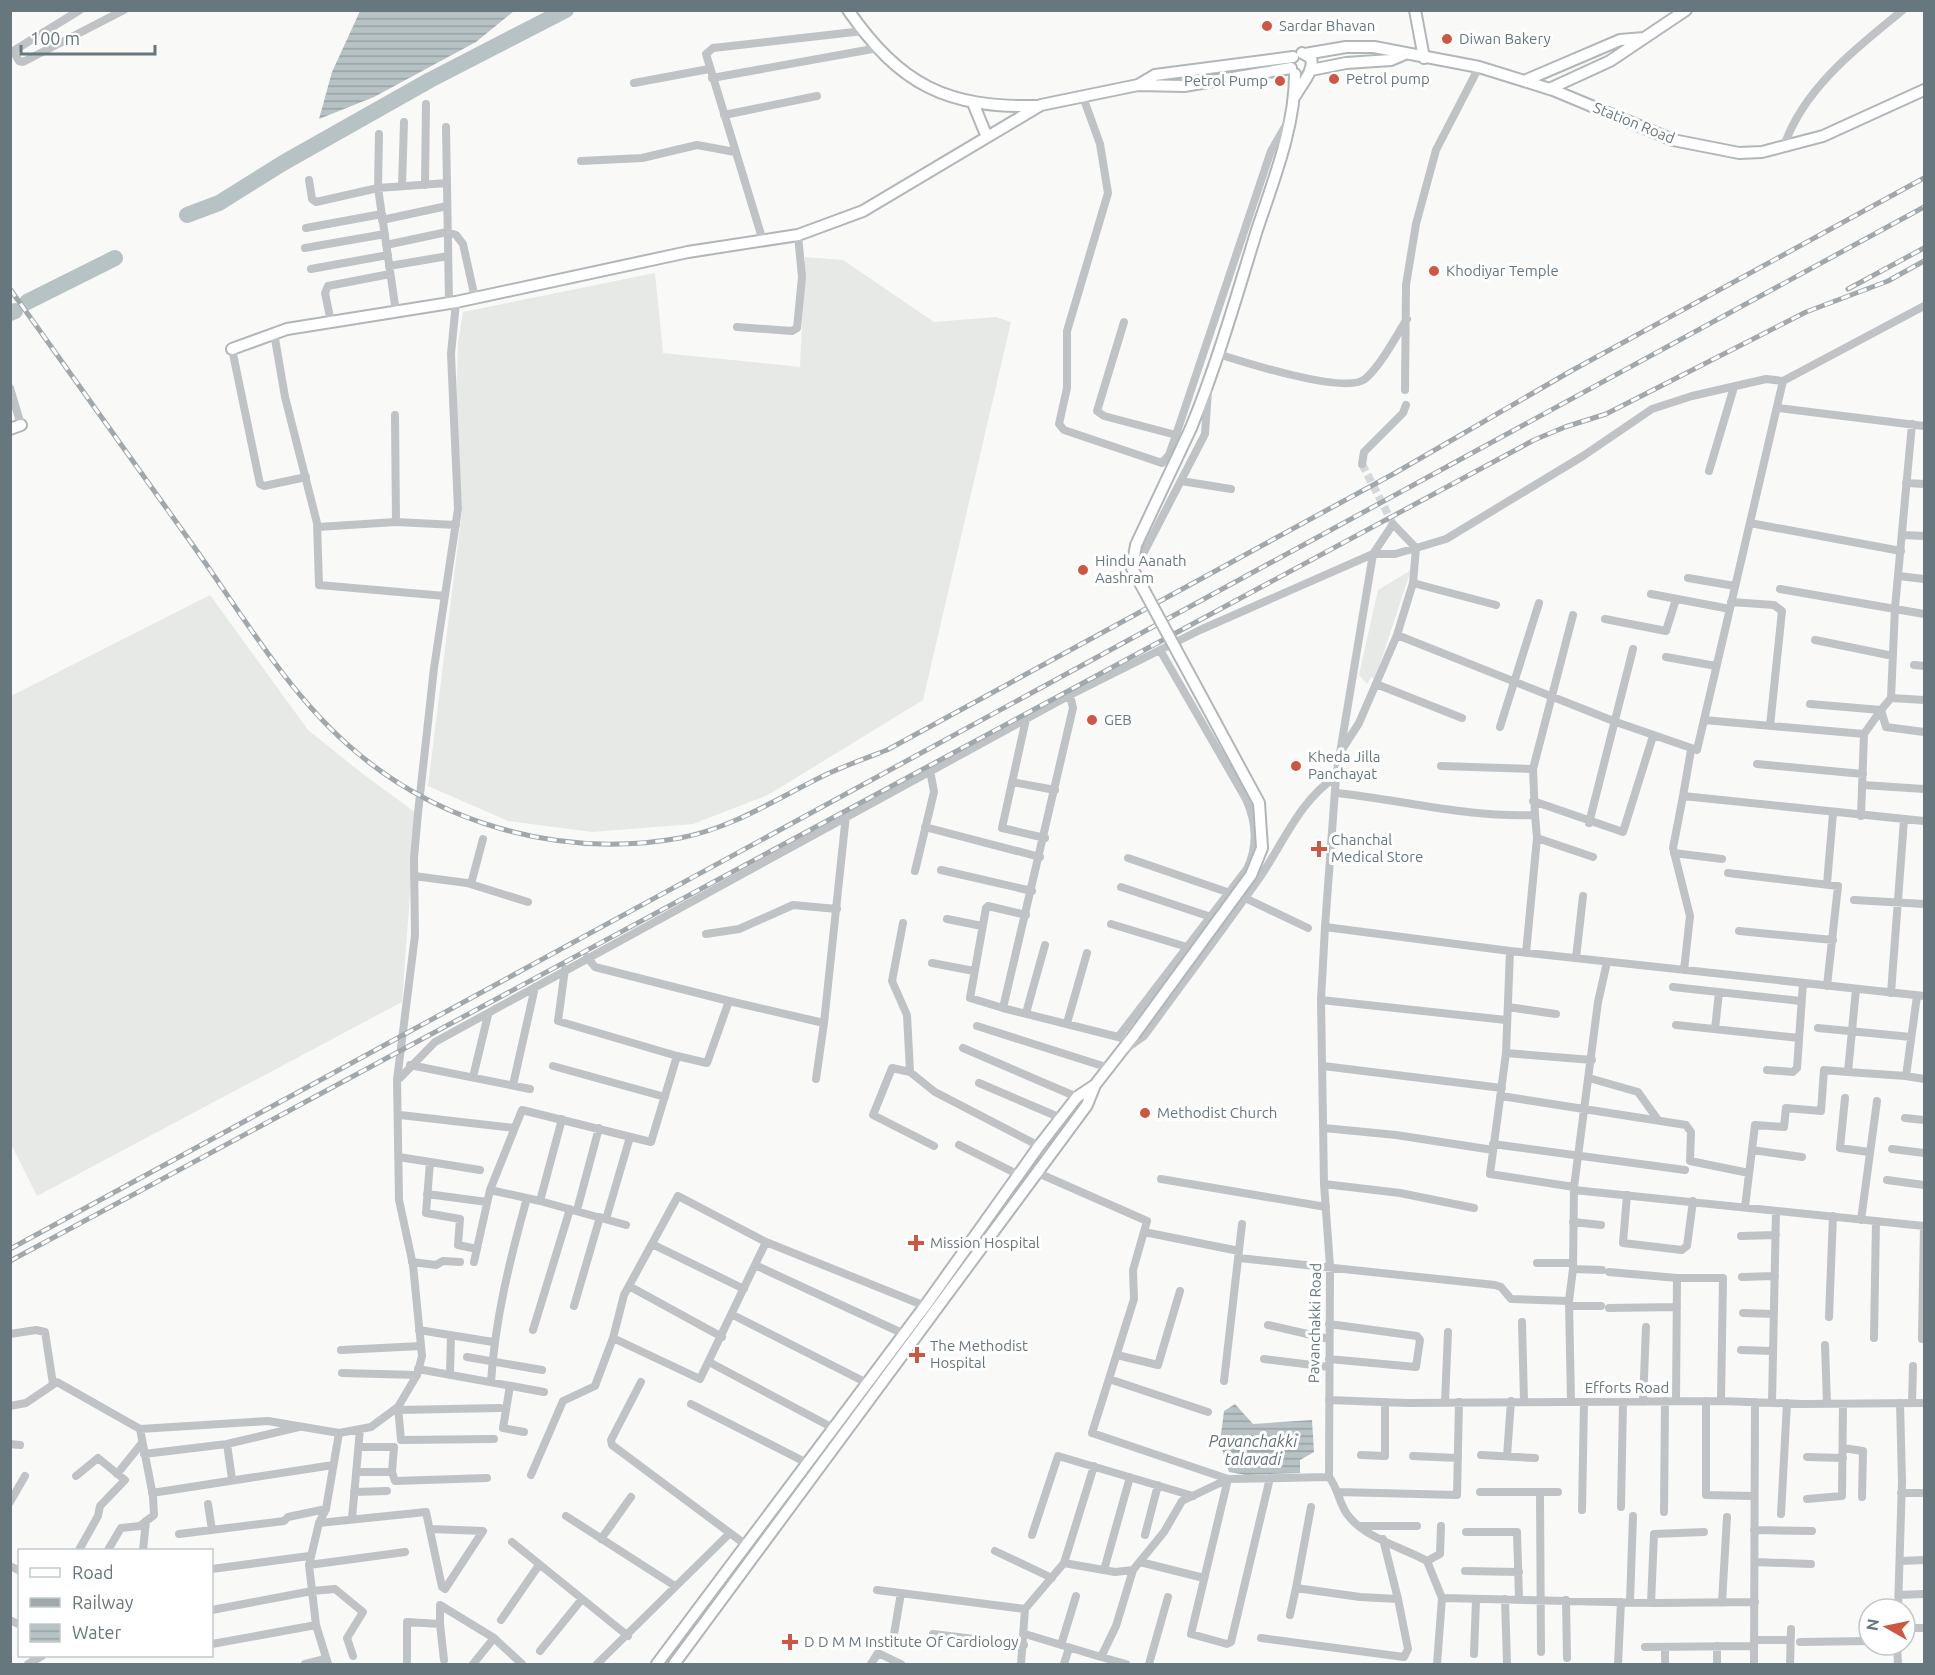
<svg xmlns="http://www.w3.org/2000/svg" width="1935" height="1675" font-family="Ubuntu,sans-serif">
	<defs>
		<pattern id="water-rules" width="6" height="5" patternUnits="userSpaceOnUse" patternTransform="scale(1.5)"><rect width="6" height="5" fill="#b7c2c5"/><path d="M0 2.5h6" fill="none" stroke="#99a2a5"/></pattern>
	</defs>
	<rect width="100%" height="100%" fill="#f9f9f7"/>
	<!-- built -->
	<path fill="#e7e9e7" d="M 805,257 L 843,260 L 934,322 L 996,317 L 1011,322 L 923,700 L 768,795 L 693,824 L 592,832 L 508,821 L 428,786 L 462,511 L 456,407 L 458,343 L 463,312 L 655,273 L 663,353 L 800,367 Z
		M 1411,570 L 1375,679 L 1371,677 L 1367,684 L 1359,675 L 1378,590 Z
		M 210,595 L 308,730 L 363,774 L 416,813 L 402,1002 L 37,1196 L 11,1144 L 11,696 Z"/>
	<!-- water -->
	<path fill="url(#water-rules)" d="M 360,11 L 360,10 L 514,11 L 476,42 L 374,97 L 319,119 L 332,72 Z
		M 1235,1404 L 1253,1424 L 1312,1420 L 1314,1452 L 1300,1460 L 1300,1473 L 1246,1475 L 1229,1472 L 1220,1442 L 1224,1411 Z"/>
	<g fill="none" stroke-linecap="round" stroke-linejoin="round">
		<!-- river -->
		<path stroke="#b7c2c5" stroke-width="16" d="M 187,215 L 219,203 L 283,163 L 430,80 L 566,10
			M 27,302 L 115,258
			M 10,313 L 15,311"/>
		<!-- minor-tunnel -->
		<path stroke="#d4d8d9" stroke-width="8" stroke-dasharray="8 4" stroke-linecap="butt" d="M 1362,464 L 1393,524"/>
		<defs>
			<path id="major" d="M 848,10 C 901,86 947,108 1038,106
				M 1415,10 L 1424,58
				M 1305,54 L 1346,47 L 1374,47 L 1479,67 L 1553,90 L 1673,140 L 1739,153 L 1762,152 L 1823,136 L 1924,90
				M 1311,70 L 1346,63 L 1391,60 L 1405,54
				M 1524,81 L 1620,40 L 1644,38
				M 1138,85 L 1184,86 L 1291,68
				M 1549,89 L 1610,61 L 1686,10
				M 1295,96 C 1301,85 1315,70 1311,58 L 1302,53
				M 973,103 L 987,137
				M 232,349 L 287,329 L 456,302 L 688,252 L 798,235 L 863,211 L 1041,105 L 1138,85 L 1155,75 L 1293,57
				M 1191,428 C 1217,364 1236,298 1256,233 C 1273,181 1295,128 1295,74
				M 10,429 L 21,425
				M 657,1664 L 925,1306 L 1039,1146 L 1077,1097 L 1095,1085
				M 674,1664 L 1087,1105 L 1095,1085 L 1134,1035"/>
		</defs>
		<!-- major casing -->
		<use href="#major" stroke="#b1b6b9" stroke-width="14"/>
		<!-- minor -->
		<path stroke="#bfc3c6" stroke-width="8" d="M 13,51 L 19,61 L 23,62 L 124,10
			M 10,53 L 80,10
			M 712,78 L 878,48
			M 634,83 L 709,69
			M 1083,97 L 1100,144 L 1108,193 L 1067,331 L 1067,388 L 1059,424 L 1064,430 L 1162,463 L 1169,455 L 1176,435 L 1271,151 L 1289,120
			M 724,115 L 817,96
			M 446,127 L 449,303
			M 379,134 L 378,188 L 396,312
			M 1784,146 C 1803,89 1857,47 1903,10
			M 581,161 L 642,158 L 697,145 L 735,152
			M 309,180 L 312,199 L 316,202 L 378,188 L 447,183
			M 425,185 L 426,104
			M 402,186 L 404,122
			M 382,220 L 447,206
			M 306,228 L 382,214
			M 763,241 L 706,54 L 713,48 L 863,31
			M 386,245 L 447,232 L 456,235 L 463,244 L 475,298
			M 305,248 L 385,234
			M 389,266 L 448,256
			M 311,269 L 388,255
			M 331,322 L 325,293 L 328,286 L 390,274
			M 1124,322 L 1097,411 L 1104,416 L 1176,435
			M 737,327 L 792,331 L 797,328 L 802,277 L 798,235
			M 274,333 L 285,397 L 317,523 L 319,585 L 445,596
			M 232,349 L 260,484 L 264,486 L 306,477
			M 1218,354 C 1243,362 1346,395 1365,379 C 1380,367 1396,336 1407,319
			M 10,388 L 21,425
			M 1405,390 L 1406,285 L 1416,224 L 1436,150 L 1479,67
			M 1778,408 L 1924,426
			M 395,415 L 396,522
			M 1362,464 L 1364,452 L 1403,413 L 1406,405
			M 1709,471 L 1734,387
			M 1181,481 L 1231,489
			M 1906,483 L 1924,484
			M 1750,523 L 1901,551
			M 318,527 L 396,522 L 456,525
			M 1902,535 L 1924,536
			M 1373,554 L 1336,777 L 1325,927 L 1510,951 L 1924,996
			M 1373,554 L 1393,524 L 1416,548 L 1446,539 L 1583,456 L 1652,409 L 1692,396 L 1766,379 L 1783,381
			M 1141,558 L 1205,434 L 1208,391
			M 1898,576 L 1924,579
			M 1688,578 L 1735,586
			M 1413,583 L 1496,605
			M 1780,589 L 1924,614
			M 1651,594 L 1730,609
			M 1731,602 L 1774,605 L 1782,611 L 1770,726
			M 1605,619 L 1666,631 L 1676,599
			M 1815,640 L 1893,656
			M 1666,657 L 1716,666
			M 1914,665 L 1924,666
			M 1376,684 L 1462,718
			M 1070,695 L 1073,708 L 1003,1008 L 1130,1040
			M 1891,698 L 1895,608 L 1912,424
			M 1810,704 L 1881,710 L 1891,698 L 1924,700
			M 1881,710 L 1886,727 L 1924,732
			M 1026,719 L 1002,828 L 1045,838
			M 1704,720 L 1864,734
			M 1500,727 L 1539,603
			M 1691,750 L 1683,796 L 1924,821
			M 1341,751 L 1359,723 L 1397,635 L 1616,722 L 1697,750 L 1783,381 L 1924,306
			M 1757,764 L 1863,774
			M 1441,766 L 1533,769
			M 1012,782 L 1055,790
			M 1863,785 L 1924,789
			M 1337,793 C 1403,800 1468,818 1535,815 L 1537,838 L 1526,953
			M 1683,796 L 1673,848 L 1690,916 L 1684,970
			M 1533,801 L 1623,832 L 1653,736
			M 1535,815 L 1533,769 L 1573,615
			M 1861,816 L 1864,734 L 1881,710
			M 1589,823 L 1633,649
			M 925,827 L 1040,857
			M 1537,838 L 1593,857
			M 1674,853 L 1722,859
			M 1128,858 L 1230,893
			M 941,870 L 1032,891
			M 915,871 L 934,792 L 930,770
			M 1728,873 L 1838,886 L 1827,986
			M 414,876 L 467,883 L 528,902
			M 471,884 L 483,839
			M 1827,884 L 1833,813
			M 1121,887 L 1211,917
			M 1245,898 L 1308,928
			M 1854,900 L 1924,904
			M 947,919 L 982,926
			M 903,923 L 892,981 L 907,1015 L 910,1072
			M 1111,924 L 1187,947
			M 1325,927 L 1321,1000 L 1324,1184 L 1330,1266 L 1329,1477 C 1338,1488 1339,1503 1347,1514 C 1364,1538 1402,1547 1427,1561 L 1442,1598 L 1437,1664
			M 1739,931 L 1833,940
			M 706,934 L 739,929 L 793,905 L 837,909
			M 1510,951 L 1506,1053 L 1490,1174 L 1574,1187
			M 587,957 L 595,967 L 729,1001
			M 1576,958 L 1583,896
			M 932,963 L 974,971
			M 565,969 L 558,1021 L 677,1056
			M 1673,987 L 1801,1001
			M 1891,993 L 1904,820
			M 1917,996 L 1906,1076 L 1924,1079
			M 1321,1000 L 1506,1020
			M 1508,1007 L 1556,1014
			M 1003,1008 L 970,998 L 986,908 L 988,906 L 1026,915
			M 1026,1013 L 1045,945
			M 1067,1023 L 1087,953
			M 1676,1025 L 1799,1038
			M 977,1026 L 1109,1068
			M 1818,1028 L 1911,1037
			M 1715,1029 L 1719,992
			M 1119,1036 L 1247,869 C 1258,846 1256,821 1246,799 L 1160,650
			M 963,1048 L 1077,1097
			M 1127,1048 L 1144,1036 C 1182,984 1221,932 1258,880 C 1282,846 1300,799 1336,777
			M 1506,1053 L 1592,1060
			M 410,1065 L 530,1089
			M 553,1066 L 665,1097
			M 1323,1066 L 1502,1088
			M 1767,1070 L 1793,1072 L 1797,1068 L 1803,983
			M 1848,1072 L 1906,1076
			M 473,1077 L 488,1015
			M 400,1078 L 435,1042 L 1070,695 L 1200,630 L 1373,554 L 1395,554 L 1416,548 L 1413,583 L 1397,635
			M 1589,1078 L 1638,1092 L 1658,1120
			M 816,1079 L 824,1023
			M 979,1083 L 1061,1118
			M 513,1085 L 535,987
			M 1501,1096 L 1686,1125 L 1691,1132 L 1690,1161 L 1749,1173
			M 1845,1098 L 1840,1148 L 1869,1152
			M 400,1115 L 514,1128
			M 1905,1118 L 1924,1120
			M 1324,1128 L 1396,1135 L 1493,1150
			M 1493,1144 L 1685,1170
			M 959,1145 L 1019,1175
			M 934,1146 L 873,1115 L 892,1068 L 910,1072 L 935,1092 L 1039,1146
			M 1892,1149 L 1924,1153
			M 1752,1150 L 1802,1157
			M 399,1157 L 480,1170
			M 430,1162 L 426,1213 L 460,1219 L 458,1245 L 477,1249
			M 1038,1173 L 1147,1221 L 1133,1270 L 1134,1299 L 1092,1433 L 1228,1479 L 1191,1634 L 1227,1644 L 1231,1642 L 1270,1478
			M 1161,1179 L 1326,1207
			M 1887,1180 L 1924,1185
			M 1324,1184 L 1400,1193 L 1474,1208
			M 490,1190 L 540,1201 L 626,1225
			M 1574,1190 L 1924,1226
			M 427,1194 L 487,1202
			M 1627,1195 L 1623,1243 L 1682,1250 L 1687,1246 L 1693,1201
			M 540,1201 L 562,1119
			M 1745,1207 L 1755,1125 L 1784,1127 L 1786,1108 L 1821,1111 L 1824,1070 L 1848,1072 L 1856,989
			M 577,1210 L 599,1128
			M 606,1219 L 630,1137
			M 1861,1220 L 1877,1101
			M 1573,1222 L 1601,1225
			M 1144,1232 L 1239,1251
			M 1741,1236 L 1776,1235
			M 652,1244 L 744,1289
			M 1239,1258 L 1495,1285 L 1501,1287 L 1511,1299 L 1569,1301
			M 412,1262 L 436,1265 L 443,1261 L 460,1262
			M 474,1262 L 490,1190 L 522,1110 L 651,1142 L 677,1056 L 707,1063 L 729,1001 L 824,1023 L 846,815
			M 1537,1263 L 1572,1263
			M 755,1265 L 904,1334
			M 1573,1269 L 1602,1270
			M 1609,1272 L 1677,1278
			M 1742,1277 L 1775,1276
			M 629,1286 L 722,1337
			M 574,1306 L 600,1217
			M 1569,1306 L 1601,1306
			M 1609,1308 L 1677,1307
			M 1743,1313 L 1774,1314
			M 733,1315 L 867,1383
			M 1829,1317 L 1833,1216
			M 1522,1322 L 1524,1401
			M 1268,1325 L 1329,1339
			M 419,1330 L 493,1342
			M 533,1330 L 570,1209
			M 10,1334 L 36,1330 L 45,1332 L 53,1384
			M 613,1338 L 700,1379 L 766,1242
			M 1874,1338 L 1876,1221
			M 1922,1339 L 1924,1226
			M 1825,1345 L 1827,1404
			M 341,1350 L 421,1346
			M 1741,1350 L 1773,1351
			M 1117,1355 L 1158,1365 L 1180,1291
			M 467,1357 L 542,1370
			M 1264,1359 L 1329,1367
			M 1329,1359 L 1416,1367 L 1420,1340 L 1417,1336 L 1329,1324
			M 709,1362 L 833,1428
			M 418,1369 L 544,1392
			M 342,1373 L 417,1375
			M 450,1375 L 451,1335
			M 1109,1379 L 1208,1412
			M 1224,1381 L 1242,1224
			M 491,1382 C 495,1319 510,1259 527,1198
			M 641,1382 L 611,1440 L 612,1445 L 730,1533
			M 510,1386 L 503,1428 L 524,1432
			M 1329,1400 L 1407,1403 L 1723,1401 L 1802,1404 L 1924,1403
			M 1676,1401 L 1677,1278 L 1723,1278 L 1721,1401
			M 1706,1401 L 1706,1495 L 1754,1496
			M 1445,1402 L 1448,1332
			M 1571,1402 L 1569,1301 L 1573,1269 L 1574,1187 L 1598,1002 L 1607,962
			M 1643,1402 L 1646,1327
			M 1772,1403 L 1776,1211
			M 1912,1403 L 1913,1366
			M 691,1404 L 807,1463
			M 10,1406 L 26,1403 L 57,1382 L 140,1429 L 268,1421 L 339,1433
			M 398,1407 L 401,1440 L 494,1439
			M 398,1410 L 500,1408
			M 10,1444 L 20,1445
			M 227,1444 L 232,1479
			M 359,1447 L 394,1447 L 392,1472 L 395,1481 L 487,1478
			M 1843,1448 L 1863,1451 L 1862,1497
			M 144,1454 L 227,1444 L 299,1427
			M 1361,1455 L 1385,1456 L 1385,1402
			M 1481,1455 L 1535,1458
			M 1413,1456 L 1458,1458
			M 1507,1456 L 1511,1401
			M 1807,1457 L 1843,1458
			M 356,1472 L 392,1472
			M 117,1474 L 142,1443
			M 531,1475 L 563,1401 L 595,1386 L 613,1338 L 624,1295 L 678,1196 L 766,1242 L 925,1306
			M 76,1476 L 98,1458 L 125,1480 L 100,1506 L 98,1516 L 79,1550
			M 354,1492 L 387,1491
			M 1338,1492 L 1457,1495 L 1459,1402
			M 1480,1492 L 1558,1492
			M 152,1493 L 333,1465
			M 1540,1493 L 1541,1652
			M 1901,1493 L 1924,1493
			M 1807,1499 L 1842,1496 L 1843,1404
			M 10,1502 L 25,1476
			M 208,1504 L 212,1530
			M 1311,1507 L 1296,1588 L 1360,1597 L 1398,1599 L 1383,1539
			M 1621,1507 L 1623,1402
			M 1582,1510 L 1584,1402
			M 1664,1512 L 1665,1401
			M 1781,1514 L 1787,1403
			M 566,1516 L 675,1586
			M 352,1519 L 360,1429
			M 319,1523 L 426,1512 L 442,1587 L 445,1589 L 483,1531 L 431,1529
			M 1361,1526 L 1417,1526
			M 1754,1530 L 1812,1531
			M 1466,1532 L 1517,1532 L 1519,1599
			M 179,1534 L 284,1521 L 288,1517 L 326,1509
			M 1032,1535 L 1058,1456 L 1193,1496
			M 1145,1535 L 1158,1485
			M 601,1539 L 631,1497
			M 512,1542 L 628,1636
			M 108,1550 L 121,1528 L 140,1526 L 154,1515 L 153,1496 L 140,1429
			M 143,1550 L 146,1521
			M 995,1551 L 1052,1578
			M 1427,1561 L 1440,1554 L 1441,1526
			M 1900,1561 L 1924,1560
			M 1140,1562 L 1204,1578
			M 1755,1562 L 1811,1564
			M 1064,1563 L 1094,1466
			M 309,1565 L 405,1552
			M 10,1566 L 20,1571
			M 212,1569 L 309,1556
			M 1104,1570 L 1130,1477
			M 1465,1571 L 1519,1572
			M 877,1590 L 1025,1609
			M 1899,1595 L 1924,1594
			M 1442,1598 L 1655,1603 L 1755,1602
			M 1505,1599 L 1507,1664
			M 1566,1600 L 1567,1658
			M 1630,1602 L 1633,1516
			M 1651,1603 L 1654,1534 L 1704,1532
			M 1722,1603 L 1727,1517
			M 1898,1609 L 1902,1481 L 1900,1403
			M 212,1610 L 312,1591 L 335,1589 L 363,1612 L 347,1638 L 353,1656
			M 1290,1615 L 1296,1588
			M 10,1620 L 20,1625
			M 501,1620 L 539,1565
			M 1905,1628 L 1924,1628
			M 933,1634 L 1024,1645
			M 1025,1634 L 1101,1657 L 1116,1626 L 1133,1570
			M 1261,1638 L 1404,1657 L 1408,1649 L 1398,1599
			M 1755,1640 L 1787,1640
			M 1800,1642 L 1869,1641
			M 212,1644 L 316,1625
			M 1061,1645 L 1076,1596
			M 1897,1645 L 1898,1664
			M 892,1646 L 901,1593
			M 1717,1646 L 1717,1664
			M 1645,1647 L 1754,1646
			M 1665,1647 L 1665,1664
			M 540,1651 L 582,1599
			M 1474,1654 L 1476,1600
			M 1101,1657 L 1126,1664
			M 444,1660 L 440,1624 L 440,1605 L 494,1638
			M 28,1664 L 42,1656
			M 305,1664 L 325,1659
			M 328,1664 L 316,1625 L 309,1565 L 319,1523 L 326,1509 L 339,1433 L 371,1427 L 398,1407 L 417,1375 L 422,1356 L 413,1265 L 399,1200 L 397,1080 L 415,935 L 414,858 L 418,813 L 434,668 L 458,509 L 451,354 L 456,302
			M 407,1664 L 407,1622 L 440,1624
			M 473,1664 L 494,1638 L 522,1664
			M 597,1664 L 730,1533 L 746,1545
			M 871,1664 L 878,1653 L 901,1664
			M 1021,1664 L 1025,1609 L 1064,1563 L 1115,1572 L 1133,1570 L 1164,1532 L 1182,1501 L 1228,1479 L 1329,1477
			M 1064,1664 L 1069,1648
			M 1149,1664 L 1168,1597
			M 1618,1664 L 1621,1602
			M 1754,1664 L 1755,1402
			M 1790,1664 L 1791,1629"/>
		<!-- major -->
		<use href="#major" stroke="#fff" stroke-width="10"/>
		<defs>
			<path id="rail" d="M 10,289 C 71,374 131,459 192,544 C 240,611 285,689 347,744 C 437,825 562,859 680,838 C 733,828 776,799 823,776 C 844,766 866,758 887,750 L 1395,473 L 1571,371 L 1924,178
				M 1848,289 L 1924,248
				M 10,1249 L 1924,207
				M 10,1261 L 1534,440 L 1565,427 L 1606,414 L 1806,312 L 1888,281 L 1924,261"/>
		</defs>
		<!-- rail casing -->
		<use href="#rail" stroke="#a1a8ac" stroke-width="5"/>
		<!-- rail -->
		<use href="#rail" stroke="#fff" stroke-width="3" stroke-dasharray="9" stroke-linecap="butt"/>
		<defs>
			<path id="major-bridge" d="M 1134,1035 L 1251,875 L 1262,848 L 1259,803 L 1132,568 L 1136,545 L 1191,428"/>
		</defs>
		<!-- major-bridge casing -->
		<use href="#major-bridge" stroke="#b1b6b9" stroke-width="14" stroke-linecap="butt"/>
		<!-- major-bridge -->
		<use href="#major-bridge" stroke="#fff" stroke-width="10"/>
	</g>
	<!-- markers -->
	<g fill="#ce5742" stroke="#fff" stroke-width="2">
		<circle cx="1267" cy="26" r="6"/>
		<circle cx="1447" cy="39" r="6"/>
		<circle cx="1334" cy="79" r="6"/>
		<circle cx="1280" cy="81" r="6"/>
		<circle cx="1434" cy="271" r="6"/>
		<circle cx="1083" cy="570" r="6"/>
		<circle cx="1092" cy="720" r="6"/>
		<circle cx="1296" cy="766" r="6"/>
		<path d="M1316 840h6v6h6v6h-6v6h-6v-6h-6v-6h6z"/>
		<circle cx="1145" cy="1113" r="6"/>
		<path d="M913 1234h6v6h6v6h-6v6h-6v-6h-6v-6h6z"/>
		<path d="M914 1346h6v6h6v6h-6v6h-6v-6h-6v-6h6z"/>
		<path d="M787 1633h6v6h6v6h-6v6h-6v-6h-6v-6h6z"/>
	</g>
	<g text-anchor="middle" stroke-width="6" stroke-linejoin="round" paint-order="stroke">
		<!-- poi labels -->
		<g font-size="15" fill="#67777e" stroke="#fff" text-anchor="start">
			<text x="1279" y="31">Sardar Bhavan</text>
			<text x="1459" y="44">Diwan Bakery</text>
			<text x="1346" y="84">Petrol pump</text>
			<text x="1268" y="86" text-anchor="end">Petrol Pump</text>
			<text x="1446" y="276">Khodiyar Temple</text>
			<text x="1095" y="566">Hindu Aanath<tspan x="1095" dy="17">Aashram</tspan></text>
			<text x="1104" y="725">GEB</text>
			<text x="1308" y="762">Kheda Jilla<tspan x="1308" dy="17">Panchayat</tspan></text>
			<text x="1331" y="845">Chanchal<tspan x="1331" dy="17">Medical Store</tspan></text>
			<text x="1157" y="1118">Methodist Church</text>
			<text x="930" y="1248">Mission Hospital</text>
			<text x="930" y="1351">The Methodist<tspan x="930" dy="17">Hospital</tspan></text>
			<text x="804" y="1647">D D M M Institute Of Cardiology</text>
		</g>
		<!-- street labels -->
		<g font-size="15" fill="#67777e" stroke="#fff">
			<text transform="translate(1634 123) rotate(22)" y="5">Station Road</text>
			<text transform="translate(1315 1323) rotate(-89)" y="5">Pavanchakki Road</text>
			<text x="1627" y="1393">Efforts Road</text>
		</g>
		<!-- water labels -->
		<g font-size="16" font-style="italic" fill="#637478" stroke="#fff">
			<text x="1253" y="1447">Pavanchakki<tspan x="1253" dy="18">talavadi</tspan></text>
		</g>
	</g>
	<!-- border -->
	<rect width="1935" height="1675" fill="none" stroke="#67777e" stroke-width="24"/>
	<!-- legend -->
	<rect x="18" y="1549" width="195" height="108" fill="#ffffff" stroke="#c2c9cb" stroke-width="1.5"/>
	<rect x="30" y="1568" width="30" height="9" fill="#ffffff" stroke="#c2c9cb" stroke-width="1.5"/>
	<text x="72" y="1579" font-size="18" fill="#67777e">Road</text>
	<rect x="30" y="1598" width="30" height="9" fill="#a1a8ac" stroke="#c2c9cb" stroke-width="1.5"/>
	<text x="72" y="1609" font-size="18" fill="#67777e">Railway</text>
	<rect x="30" y="1624" width="30" height="18" fill="url(#water-rules)" stroke="#c2c9cb" stroke-width="1.5"/>
	<text x="72" y="1639" font-size="18" fill="#67777e">Water</text>
	<!-- north arrow -->
	<g transform="translate(1887 1627) rotate(279)"><circle r="28" fill="#ffffff" stroke="#c2c9cb" stroke-width="1.5"/>
	<path d="M0-4.5L10 22L0 15L-10 22Z" fill="#ce5742"/>
	<text y="-9" font-size="16" font-weight="bold" text-anchor="middle" fill="#67777e">N</text>
	</g>
	<!-- scale -->
	<path d="M21 45v9h134v-9" fill="none" stroke="#67777e" stroke-width="3"/>
	<text x="30" y="45" font-size="18" fill="#67777e" stroke="#ffffff" stroke-width="4.5" paint-order="stroke">100 m</text>
</svg>
